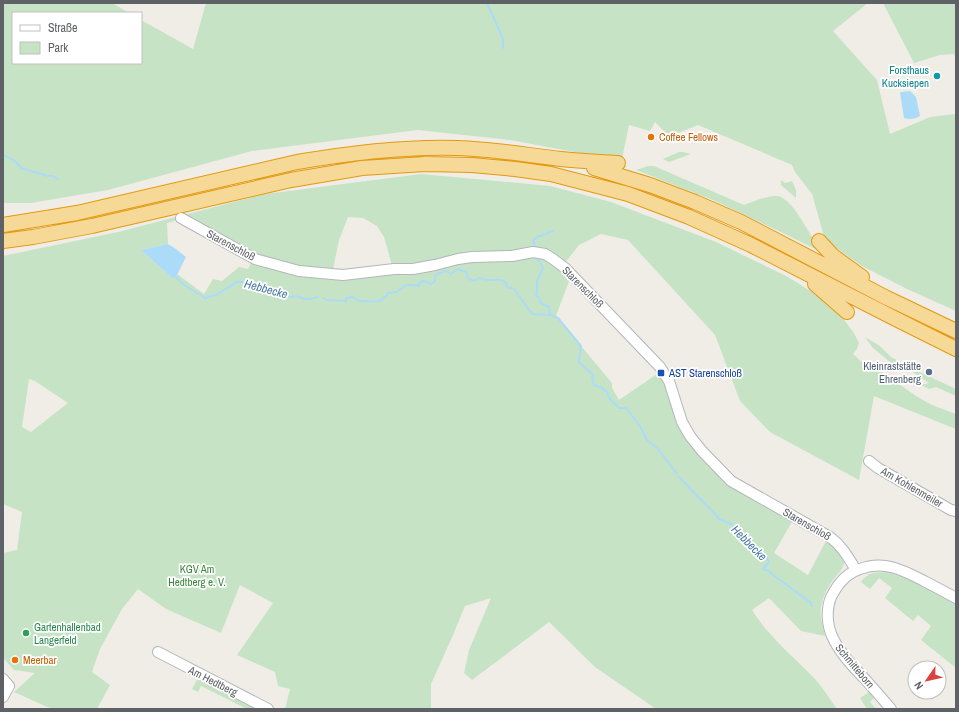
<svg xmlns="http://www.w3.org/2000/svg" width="959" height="712" font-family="'Archivo Narrow',sans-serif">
	<rect width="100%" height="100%" fill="#efede6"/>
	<!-- green -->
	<path fill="#c6e4c5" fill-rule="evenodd" d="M 3,3 L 112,3 L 129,13 L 13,13 L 13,63 L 141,63 L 141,20 L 193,49 L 206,3 L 868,3 L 833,31 L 877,80 L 890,134 L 930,117 L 956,114 L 956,311 L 907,289 L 862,266 L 825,240 L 812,194 L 795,172 L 792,165 L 698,125 L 671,136 L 667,134 L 655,122 L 650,131 L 629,125 L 622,159 L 585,154 L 510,140 L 418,130 L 252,151 L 108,190 L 31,203 L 3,203 Z
		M 883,3 L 956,3 L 956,59 L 954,54 L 940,55 L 914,63 Z
		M 679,152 L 683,152 L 691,154 L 669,162 L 663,159 Z
		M 648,166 L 654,166 L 744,205 C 753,202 767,195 777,196 C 791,197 806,228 814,240 C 817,245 821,250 825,254 L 785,234 L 713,200 L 636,170 Z
		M 421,174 L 550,186 L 611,202 L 716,242 L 788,277 L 817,295 L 842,317 L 854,333 L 859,343 L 857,349 L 853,354 L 865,365 L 868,362 L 916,396 L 932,405 L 956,414 L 956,429 L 953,428 L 874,396 L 859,480 L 770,432 L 740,401 L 715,335 L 628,240 L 601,234 L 579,245 L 564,264 L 571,276 L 556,316 L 612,383 L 612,388 L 619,400 L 660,372 L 708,461 L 793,520 L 774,553 L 808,575 L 827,539 L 845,559 C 843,571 839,572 833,580 C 825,591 819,604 821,618 C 822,624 824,630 825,636 L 801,631 L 769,598 L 752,610 C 768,636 792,655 813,677 C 822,686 829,698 837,709 L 656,709 L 595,667 L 549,622 L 472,680 L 464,673 L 469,650 L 491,598 L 465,606 L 453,635 L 431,684 L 431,709 L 285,709 L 290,689 L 278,686 L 275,672 L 237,655 L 273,603 L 240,585 L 221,633 L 166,609 L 138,589 L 122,609 L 100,649 L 92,672 L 110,685 L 97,709 L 53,709 L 45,706 L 14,692 L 35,673 L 14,670 L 3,658 L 3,553 L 17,550 L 22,512 L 3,504 L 3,399 L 5,395 L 3,398 L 3,256 L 118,232 L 265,194 ZM 348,217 L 363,218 L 377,226 L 384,237 L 393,269 L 332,274 L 339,240 ZM 181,219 L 254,257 L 248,269 L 239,267 L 222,281 L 213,279 L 204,294 L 177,274 L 176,277 L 171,277 L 141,250 L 168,244 L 167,223 ZM 29,379 L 35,381 L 68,403 L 31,432 L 22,427 Z
		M 781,180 L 785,183 L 792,181 L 796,190 L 796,198 L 781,185 Z
		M 865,337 L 880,346 L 891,357 L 926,375 L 956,389 L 956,396 L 936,387 L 929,389 L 921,385 L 929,383 L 905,367 L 897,368 L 872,347 Z
		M 887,572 L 907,578 L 956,603 L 956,668 L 921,640 L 931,626 L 918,615 L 913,621 L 885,598 L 892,588 L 879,578 L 870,589 L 861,582 C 870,571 873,573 887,572 Z
		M 199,676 L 264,709 L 247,709 L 201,686 L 198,692 L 192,689 Z
		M 869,692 L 874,698 L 870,702 L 876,709 L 867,709 L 860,698 Z"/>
	<!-- water -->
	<path fill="#acdbf9" d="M 910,91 L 916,97 L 920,116 C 916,119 909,120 904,118 L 900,93 L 901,92 Z
		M 168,244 L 176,249 L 186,257 L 176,277 L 173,278 L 171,277 L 141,250 Z"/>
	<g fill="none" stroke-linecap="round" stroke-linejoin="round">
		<!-- stream -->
		<path stroke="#acdbf9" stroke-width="2" d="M 487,3 L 503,39 L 503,48
			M 3,155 L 8,157 L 16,162 L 21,168 L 48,176 L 53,176 L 58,179
			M 534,247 L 535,244 L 533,242 L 535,238 L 553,231
			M 536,257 L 543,267 L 537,282 L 537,293 L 536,296 L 539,298 L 541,303 L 549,307 L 550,315
			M 176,277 L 184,285 L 205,298 L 211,296 L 216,295 L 227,288 L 230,287 L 233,284 L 237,282 L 246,282 L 258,290 L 263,288 L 270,293 L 284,296 L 291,297 L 296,296 L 304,299 L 310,299 L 318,297
			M 324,298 L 327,300 L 346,301 L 346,298 L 352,297 L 359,301 C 370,300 381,306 388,293 L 397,292 L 402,288 L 407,285 L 412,285 L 419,286 L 420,282 L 423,281 L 431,284 L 435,281 L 435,277 L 437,274 L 446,271 L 451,274 L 458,269 L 466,272 L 469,279 C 474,281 475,281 479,278 L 488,280 L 501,280 L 505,282 L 508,288 L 512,288 L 515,290 L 532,314 L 551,315 L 558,318 L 581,346 L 579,362 L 593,375 L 592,379 L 594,385 L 602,388 L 607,392 L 609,398 L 619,408 L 626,408 L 640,426 L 647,440 L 658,449 L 677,474
			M 679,477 L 707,506 L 714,513 L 719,519 L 731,524 L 768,559 L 769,562 L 763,569 L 769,571 L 773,575 L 810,602 L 812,606"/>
		<defs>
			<path id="minor" d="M 181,218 L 255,259 L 299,271 L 343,275 L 394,269 L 413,269 L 435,265 L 458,259 L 472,257 L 512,256 L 533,252 L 545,254 L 553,259 L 565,268 L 660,367 L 669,381 L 682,422 L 690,436 L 702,451 L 731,481 L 830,537 C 842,546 848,557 856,570
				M 869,461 L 878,468 L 951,510 L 956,511
				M 158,652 L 268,709
				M 3,679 L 9,686 L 3,697
				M 891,709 C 882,698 873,688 863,677 C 851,665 839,652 832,636 C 827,625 826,609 831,597 C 832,595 834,592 835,590 C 841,580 850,572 860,569 C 884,560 903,570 924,581 C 934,586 945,592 956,598"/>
			<path id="highway" d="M 594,168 L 650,185 L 695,202 L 741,222 L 887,298 L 956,331
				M 3,225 L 77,213 L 297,162 C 350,153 404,146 458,148 C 492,149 526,155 561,159 C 580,161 599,162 618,163
				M 3,241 L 33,237 L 92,226 L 291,180 L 362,168 L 425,164 L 472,165 L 515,169 L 551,174 L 628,194 L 689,217 L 751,245 L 894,318 L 956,349
				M 819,241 L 833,256 L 862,277
				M 815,284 L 847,312"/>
		</defs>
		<!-- minor casing -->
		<use href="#minor" stroke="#b3b6ba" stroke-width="12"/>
		<!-- highway casing -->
		<use href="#highway" stroke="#e49911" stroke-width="16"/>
		<!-- minor -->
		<use href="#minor" stroke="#fff" stroke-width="10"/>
		<!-- highway -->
		<use href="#highway" stroke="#f6d997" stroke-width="14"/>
	</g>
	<!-- markers -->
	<circle fill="#0f9aa8" stroke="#fff" stroke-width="1.5" cx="937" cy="76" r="4"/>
	<g fill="#e8710a" stroke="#fff" stroke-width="1.5">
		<circle cx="651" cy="137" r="4"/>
		<circle cx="15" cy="660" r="4"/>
	</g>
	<circle fill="#5c6f8a" stroke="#fff" stroke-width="1.5" cx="929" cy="372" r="4"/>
	<rect fill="#1a4fb4" stroke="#fff" stroke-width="1.5" x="657" y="369" width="8" height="8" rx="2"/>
	<circle fill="#2e9e5b" stroke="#fff" stroke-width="1.5" cx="26" cy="633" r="4"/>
	<g text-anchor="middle" stroke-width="3.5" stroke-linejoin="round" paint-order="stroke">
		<!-- culture labels -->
		<g font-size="11" fill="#0d838f" stroke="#fff" text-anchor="end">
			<text x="929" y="74">Forsthaus<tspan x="929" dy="13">Kucksiepen</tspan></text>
		</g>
		<!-- food labels -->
		<g font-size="11" fill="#c56008" stroke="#fff" text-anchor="start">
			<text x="659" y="141">Coffee Fellows</text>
			<text x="23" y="664">Meerbar</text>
		</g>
		<!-- street labels -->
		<g font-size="11" fill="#5e6165" stroke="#fff">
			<text transform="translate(231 245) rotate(28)" y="4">Starenschloß</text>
			<text transform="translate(583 287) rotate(45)" y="4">Starenschloß</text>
			<text transform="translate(912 487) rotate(30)" y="4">Am Kohlenmeiler</text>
			<text transform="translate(807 524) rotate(30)" y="4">Starenschloß</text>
			<text transform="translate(855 666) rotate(50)" y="4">Schmitteborn</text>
			<text transform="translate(213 681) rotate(27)" y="4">Am Hedtberg</text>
		</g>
		<!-- service labels -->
		<g font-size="11" fill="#4e5e75" stroke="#fff" text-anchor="end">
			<text x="921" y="370">Kleinraststätte<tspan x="921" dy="13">Ehrenberg</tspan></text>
		</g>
		<!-- transit labels -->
		<g font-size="11" fill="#164399" stroke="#fff" text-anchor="start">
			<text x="669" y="377">AST Starenschloß</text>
		</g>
		<!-- park labels -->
		<g font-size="11" fill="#3d853d" stroke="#fff">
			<text x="197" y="573">KGV Am<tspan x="197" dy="13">Hedtberg e. V.</tspan></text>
		</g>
		<!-- leisure labels -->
		<g font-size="11" fill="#27864d" stroke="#fff" text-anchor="start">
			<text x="34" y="631">Gartenhallenbad<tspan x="34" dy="13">Langerfeld</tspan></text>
		</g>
		<!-- water labels -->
		<g font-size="12" font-style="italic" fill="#4677a2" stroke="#fff">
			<text transform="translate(266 289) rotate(15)" y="4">Hebbecke</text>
			<text transform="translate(749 543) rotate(45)" y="4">Hebbecke</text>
		</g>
	</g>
	<!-- border -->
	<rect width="959" height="712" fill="none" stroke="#5e6165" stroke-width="8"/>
	<!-- legend -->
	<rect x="12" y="12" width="130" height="52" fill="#ffffff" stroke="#bfc0c1"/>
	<rect x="20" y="25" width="20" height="6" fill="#ffffff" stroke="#bfc0c1"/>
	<text x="48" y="32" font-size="12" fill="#5e6165">Straße</text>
	<rect x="20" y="42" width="20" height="12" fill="#c6e4c5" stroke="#bfc0c1"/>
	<text x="48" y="52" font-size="12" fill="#5e6165">Park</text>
	<!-- north arrow -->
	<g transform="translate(927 680) rotate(236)"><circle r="19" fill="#ffffff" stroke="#bfc0c1"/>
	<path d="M0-3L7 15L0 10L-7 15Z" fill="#dd433e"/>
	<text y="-6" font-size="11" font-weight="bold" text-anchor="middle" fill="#5e6165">N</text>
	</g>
</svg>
